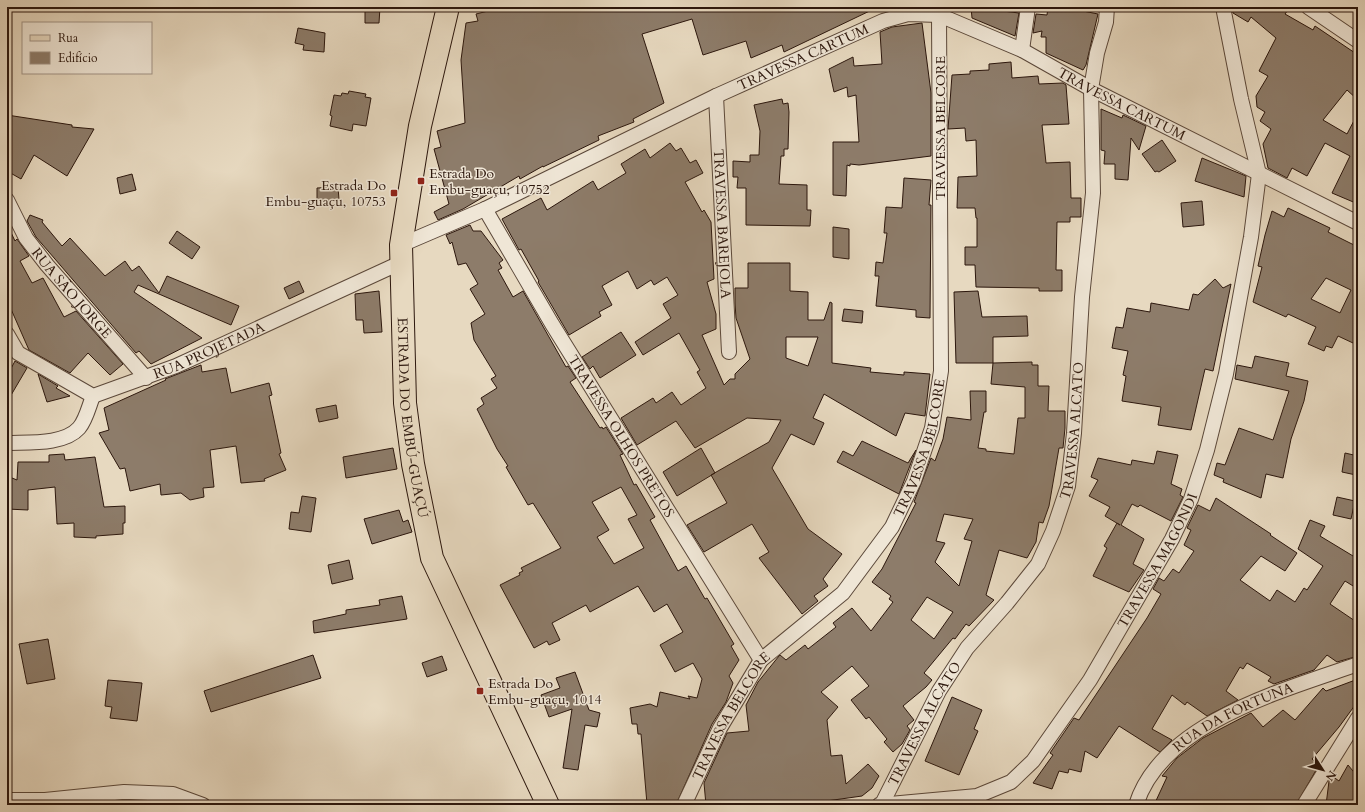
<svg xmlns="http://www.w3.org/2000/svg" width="1365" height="812" font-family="Cardo,serif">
	<rect width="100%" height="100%" fill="#e7d9c0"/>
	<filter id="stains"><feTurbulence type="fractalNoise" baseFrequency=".005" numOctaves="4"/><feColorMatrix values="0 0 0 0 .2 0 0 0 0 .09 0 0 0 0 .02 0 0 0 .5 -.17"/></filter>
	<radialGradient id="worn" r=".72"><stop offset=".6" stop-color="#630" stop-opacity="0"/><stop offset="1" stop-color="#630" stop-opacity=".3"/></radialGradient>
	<!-- building -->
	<path fill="#8d7c6a" stroke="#2c170d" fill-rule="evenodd" d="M 365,7 L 380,7 L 379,23 L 365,23 Z
		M 504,7 L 878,7 L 784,52 L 782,45 L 751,58 L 746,41 L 703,55 L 692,19 L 642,34 L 664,103 L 633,119 L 634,122 L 598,136 L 599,140 L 543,167 L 543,166 L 520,179 L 519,176 L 463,209 L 438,220 L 434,212 L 449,204 L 434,149 L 441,147 L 437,131 L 465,123 L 461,60 L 466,23 L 478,21 L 476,14 Z
		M 971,7 L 995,7 L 995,10 L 1019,13 L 1015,36 L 972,18 Z
		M 1048,7 L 1074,7 L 1073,9 L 1098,14 L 1086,65 L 1083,70 L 1046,53 L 1046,37 L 1041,37 L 1042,31 L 1033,33 L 1036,14 L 1047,15 Z
		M 1232,7 L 1290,7 L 1285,14 L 1313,30 L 1315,26 L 1358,55 L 1358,100 L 1347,90 L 1323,120 L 1347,134 L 1358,113 L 1358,204 L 1332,193 L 1350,156 L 1325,143 L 1307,176 L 1292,168 L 1287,178 L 1268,168 L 1263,144 L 1271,129 L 1260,121 L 1265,112 L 1257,107 L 1256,96 L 1268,76 L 1259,71 L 1276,38 L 1251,17 L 1248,22 L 1233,13 Z
		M 922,23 L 931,93 L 931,156 L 859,165 L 850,164 L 850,166 L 847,165 L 846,196 L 833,195 L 833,142 L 859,142 L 856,95 L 848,97 L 847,87 L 834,92 L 829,69 L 853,57 L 854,66 L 882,64 L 880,32 L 892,27 Z
		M 298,28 L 325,33 L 324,52 L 303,50 L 304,45 L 295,43 Z
		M 1011,62 L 1012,78 L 1038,76 L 1039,84 L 1063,83 L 1066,85 L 1069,124 L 1042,125 L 1046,163 L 1070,162 L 1071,198 L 1081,198 L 1081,217 L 1070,217 L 1070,222 L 1057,222 L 1056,270 L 1062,270 L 1062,291 L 1039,291 L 1039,288 L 976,287 L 975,265 L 965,265 L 965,247 L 977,247 L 977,218 L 976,218 L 975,208 L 957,208 L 958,177 L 977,176 L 976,140 L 966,141 L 965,128 L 948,129 L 952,75 L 970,74 L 970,71 L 989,70 L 989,64 Z
		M 349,91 L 366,94 L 365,97 L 371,98 L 366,126 L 353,124 L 352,131 L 330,126 L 332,116 L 330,115 L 334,95 L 341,96 L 342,93 L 348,94 Z
		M 782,99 L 783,104 L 788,103 L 789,112 L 788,149 L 784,149 L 784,156 L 781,156 L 779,184 L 807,185 L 807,210 L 811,210 L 810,226 L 746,225 L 746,188 L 737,188 L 738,177 L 733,177 L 733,161 L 750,162 L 750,155 L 759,155 L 760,131 L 754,105 Z
		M 1101,109 L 1122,118 L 1123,115 L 1146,126 L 1139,150 L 1131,138 L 1128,180 L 1115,179 L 1115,164 L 1104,164 L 1105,151 L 1101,150 Z
		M 7,115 L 72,125 L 72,127 L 94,129 L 67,176 L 34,155 L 21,179 L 7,171 L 7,135 L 11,127 L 7,125 Z
		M 1162,140 L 1176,161 L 1159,172 L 1157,171 L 1155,172 L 1142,154 Z
		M 670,143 L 676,151 L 681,148 L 690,163 L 696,160 L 703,173 L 685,182 L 702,212 L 704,210 L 711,222 L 714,279 L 707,282 L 716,314 L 716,329 L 702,335 L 724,385 L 730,379 L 735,379 L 735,374 L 750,359 L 736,318 L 735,303 L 735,288 L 748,288 L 748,263 L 790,263 L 790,291 L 808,292 L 808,320 L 824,320 L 830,302 L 832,303 L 832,363 L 871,368 L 870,372 L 904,375 L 904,372 L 930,374 L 925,416 L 905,413 L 896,436 L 824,394 L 813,418 L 824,423 L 814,445 L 791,434 L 772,468 L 808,529 L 842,554 L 823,579 L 828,586 L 814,596 L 818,601 L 802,614 L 759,558 L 769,552 L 752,524 L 704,552 L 687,525 L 727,503 L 711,475 L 769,442 L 781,420 L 747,418 L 695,448 L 676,421 L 637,445 L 621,418 L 653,398 L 656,403 L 672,392 L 681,405 L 706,388 L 697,372 L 700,370 L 679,333 L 643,355 L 635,342 L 671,318 L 663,304 L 678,295 L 667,277 L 654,285 L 651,280 L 637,289 L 628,271 L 602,286 L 612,305 L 599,312 L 601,316 L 569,335 L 538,282 L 539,281 L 521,249 L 519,250 L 502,219 L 541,198 L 547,210 L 593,181 L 598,190 L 626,173 L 621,164 L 645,149 L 650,158 ZM 786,337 L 818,337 L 808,366 L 786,358 Z
		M 1202,158 L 1246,176 L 1244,197 L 1195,181 Z
		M 132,174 L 136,190 L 120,194 L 117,178 Z
		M 904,178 L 931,180 L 929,205 L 931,205 L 930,318 L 916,317 L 916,310 L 876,306 L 879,276 L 875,276 L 876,262 L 883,263 L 887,233 L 884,233 L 886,207 L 902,208 Z
		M 338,187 L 339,200 L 317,201 L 317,188 Z
		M 1202,201 L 1204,225 L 1183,227 L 1181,203 Z
		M 1288,208 L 1330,228 L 1328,232 L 1358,247 L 1358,333 L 1353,343 L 1338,336 L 1332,348 L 1326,346 L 1324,351 L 1308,344 L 1316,327 L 1288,314 L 1286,317 L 1253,302 L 1262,267 L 1258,266 L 1265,235 L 1272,211 L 1284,217 ZM 1326,278 L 1351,290 L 1340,313 L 1311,299 Z
		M 30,215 L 43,220 L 42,222 L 62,246 L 70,238 L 105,276 L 125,261 L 132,271 L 139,266 L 159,293 L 167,276 L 239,306 L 231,325 L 138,285 L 134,292 L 202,338 L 151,364 L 139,351 L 136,353 L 36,237 L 27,221 Z
		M 7,224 L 15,241 L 17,239 L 29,256 L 20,261 L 32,283 L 43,278 L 64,317 L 76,311 L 123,364 L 110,375 L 88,353 L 70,373 L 29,350 L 7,300 Z
		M 470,225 L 473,231 L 481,231 L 503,260 L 499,263 L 502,268 L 498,270 L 513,297 L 523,291 L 566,367 L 568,366 L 576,378 L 570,382 L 600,428 L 602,427 L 603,429 L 606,427 L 623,454 L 620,455 L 634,485 L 636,484 L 655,517 L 650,520 L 678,571 L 686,566 L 705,599 L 707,598 L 734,644 L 731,646 L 739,660 L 729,676 L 733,683 L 726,702 L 712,724 L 676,805 L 664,805 L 664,802 L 647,804 L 641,734 L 638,734 L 637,724 L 632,724 L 630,708 L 650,704 L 657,707 L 660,692 L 690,699 L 688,696 L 697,698 L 702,679 L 693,663 L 675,672 L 660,645 L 683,632 L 667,604 L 654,612 L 638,586 L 590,612 L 586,605 L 552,623 L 560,640 L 549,645 L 547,641 L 534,648 L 500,585 L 520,575 L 519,573 L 523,571 L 521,568 L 561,548 L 533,503 L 528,505 L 506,467 L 508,466 L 497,449 L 477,409 L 484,404 L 481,398 L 497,388 L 491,379 L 496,376 L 474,340 L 471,323 L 485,314 L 470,289 L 478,284 L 466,263 L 458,265 L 452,242 L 450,244 L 446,235 ZM 621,487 L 637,515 L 628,519 L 644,548 L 614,564 L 597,537 L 609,530 L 592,502 Z
		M 833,227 L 849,229 L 849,259 L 833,257 Z
		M 177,231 L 200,247 L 192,259 L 169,243 Z
		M 1215,279 L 1223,288 L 1231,284 L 1213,371 L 1205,369 L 1191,430 L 1158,425 L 1161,407 L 1122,401 L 1126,376 L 1123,375 L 1128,351 L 1112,348 L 1116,327 L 1123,328 L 1127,308 L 1150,312 L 1151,303 L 1189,310 L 1193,294 L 1198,295 Z
		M 299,281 L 304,292 L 289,299 L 284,288 Z
		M 379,291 L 382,332 L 364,333 L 363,320 L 356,320 L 355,294 Z
		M 978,291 L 982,317 L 1027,316 L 1028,336 L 993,337 L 993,363 L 956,363 L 954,292 Z
		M 844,309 L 863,311 L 862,323 L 842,321 Z
		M 621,332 L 636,355 L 600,378 L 593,366 L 590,369 L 582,357 Z
		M 1255,356 L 1289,363 L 1286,376 L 1308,381 L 1304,401 L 1291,439 L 1283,478 L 1266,474 L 1261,498 L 1223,482 L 1224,479 L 1214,475 L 1217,463 L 1225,465 L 1239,428 L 1273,440 L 1289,391 L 1235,379 L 1237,365 L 1252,368 Z
		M 15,361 L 27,368 L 7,402 L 7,376 Z
		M 1032,362 L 1032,365 L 1038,365 L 1038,386 L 1049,386 L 1048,411 L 1065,411 L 1065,428 L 1063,448 L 1059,448 L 1049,506 L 1043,523 L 1039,522 L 1036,542 L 1027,558 L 999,550 L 986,595 L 994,600 L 969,626 L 966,624 L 955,639 L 953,638 L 924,673 L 932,680 L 926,687 L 903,706 L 914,720 L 907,726 L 910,730 L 902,744 L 893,752 L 884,742 L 887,739 L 869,717 L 866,719 L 851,700 L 869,686 L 852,666 L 821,692 L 838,707 L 827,720 L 831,756 L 842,755 L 846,784 L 868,764 L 879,776 L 872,788 L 862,796 L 798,805 L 706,805 L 704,783 L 727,733 L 749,731 L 746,705 L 758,682 L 779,656 L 780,655 L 786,660 L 805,645 L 808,649 L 836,627 L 833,623 L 852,608 L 871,631 L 893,602 L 889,599 L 891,596 L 872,582 L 882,569 L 916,503 L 914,502 L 931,458 L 935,461 L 943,439 L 947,417 L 971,420 L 970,391 L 986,391 L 986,412 L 984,412 L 978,448 L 986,449 L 986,451 L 1014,454 L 1018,418 L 1025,418 L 1025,387 L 991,384 L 993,363 ZM 944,514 L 973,519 L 964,539 L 972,541 L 959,586 L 935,562 L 945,543 L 936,541 ZM 927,597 L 953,612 L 934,639 L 911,620 Z
		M 201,365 L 202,372 L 226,368 L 231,393 L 269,383 L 272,395 L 269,396 L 281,453 L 279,454 L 286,470 L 264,479 L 265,481 L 241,483 L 236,446 L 210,450 L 214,487 L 203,488 L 204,497 L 190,500 L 181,493 L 161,495 L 160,484 L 130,491 L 125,468 L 120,469 L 99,433 L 109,430 L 104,408 L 166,380 L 165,379 Z
		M 38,374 L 58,386 L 56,388 L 70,396 L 47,402 Z
		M 336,405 L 338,418 L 319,422 L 316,409 Z
		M 862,441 L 908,463 L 916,450 L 899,494 L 837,462 L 843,451 L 853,456 Z
		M 393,448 L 397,469 L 346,478 L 343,457 Z
		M 701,448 L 715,473 L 677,496 L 663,472 Z
		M 1157,451 L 1178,455 L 1171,484 L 1182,489 L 1180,495 L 1183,497 L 1171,521 L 1140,505 L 1138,507 L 1132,504 L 1121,525 L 1144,539 L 1133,564 L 1144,570 L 1129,592 L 1093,576 L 1107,548 L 1104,546 L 1117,523 L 1120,525 L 1105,516 L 1110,507 L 1089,496 L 1098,480 L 1091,477 L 1098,458 L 1131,465 L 1132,460 L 1154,464 Z
		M 1345,453 L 1358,456 L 1356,475 L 1342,472 Z
		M 64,454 L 65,460 L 95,457 L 104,507 L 125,506 L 125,523 L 123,523 L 123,534 L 96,536 L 96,538 L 74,537 L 74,523 L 57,524 L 55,487 L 28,490 L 28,510 L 7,509 L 7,476 L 17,480 L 18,462 L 49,462 L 49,455 Z
		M 302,496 L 316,498 L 311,532 L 289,529 L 291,512 L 299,513 Z
		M 1337,497 L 1355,501 L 1351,519 L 1333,515 Z
		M 1216,498 L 1271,534 L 1270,535 L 1297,553 L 1285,571 L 1261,556 L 1240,580 L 1270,601 L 1277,590 L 1295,602 L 1304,588 L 1307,590 L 1323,566 L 1298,549 L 1310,520 L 1325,526 L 1320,536 L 1358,559 L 1358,589 L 1345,581 L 1330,604 L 1358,623 L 1358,656 L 1337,662 L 1327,655 L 1314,670 L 1274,684 L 1268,681 L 1271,677 L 1247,663 L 1243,669 L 1240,667 L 1226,691 L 1238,700 L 1207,716 L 1187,702 L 1185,705 L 1172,695 L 1152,729 L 1172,740 L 1160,752 L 1119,726 L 1097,758 L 1085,751 L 1081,772 L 1069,769 L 1068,773 L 1059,771 L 1052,789 L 1033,783 L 1053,755 L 1050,753 L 1074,718 L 1079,720 L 1147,618 L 1161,594 L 1153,589 L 1159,578 L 1164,581 L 1173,569 L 1179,573 L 1194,551 L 1184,545 L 1191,530 L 1187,528 L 1198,505 L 1210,511 Z
		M 399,510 L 403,522 L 408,520 L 412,532 L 372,544 L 364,519 Z
		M 349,560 L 353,579 L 332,584 L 328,565 Z
		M 402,596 L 407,619 L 314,633 L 313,621 L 346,614 L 346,610 L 380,605 L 379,600 Z
		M 48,639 L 55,679 L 27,684 L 19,644 Z
		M 313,655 L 321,678 L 211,712 L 204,691 Z
		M 442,656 L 447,670 L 427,677 L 422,663 Z
		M 575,672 L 589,710 L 600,713 L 597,727 L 585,725 L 578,770 L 563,768 L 572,709 L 549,717 L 541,695 L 560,688 L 556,678 Z
		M 1358,679 L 1358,701 L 1339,727 L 1312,759 L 1319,765 L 1296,805 L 1154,805 L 1167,777 L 1162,776 L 1177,758 L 1203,738 L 1251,713 L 1263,727 L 1283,710 L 1295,720 L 1323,688 L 1326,691 Z
		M 108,680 L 142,683 L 137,721 L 110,718 L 112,707 L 105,706 Z
		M 952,697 L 982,710 L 974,729 L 978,731 L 959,775 L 925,761 Z
		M 1348,765 L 1358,777 L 1358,805 L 1326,805 L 1329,781 L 1332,776 L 1339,781 Z"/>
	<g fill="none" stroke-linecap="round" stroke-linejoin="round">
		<defs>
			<g id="street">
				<path d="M 1308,7 L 1358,41"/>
				<path d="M 1022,50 L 1028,7"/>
				<path id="s1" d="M 716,96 L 729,352"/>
				<path id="s2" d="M 7,200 L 26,238 L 47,265 L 146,378"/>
				<path id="s3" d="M 485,209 L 552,324 L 761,660"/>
				<path id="s4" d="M 401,245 L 485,209 L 716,96 L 883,21 L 908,14 L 939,15 L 1022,50 L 1091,89 L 1358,223"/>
				<path id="s5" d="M 7,334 L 18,353 L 93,396 L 176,366 L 400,263"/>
				<path d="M 7,443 C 28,442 64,445 79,428 C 86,420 89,406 93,396"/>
				<path d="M 7,800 L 45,800 L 124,792 L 173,794 L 203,805"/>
				<path id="s6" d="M 882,804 L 939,691 L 967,648 L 1007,603 L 1038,564 L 1053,531 L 1068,486 L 1074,433 L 1082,297 L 1093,193 L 1091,89 L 1097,53 L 1106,22 L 1107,7"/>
				<path id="s7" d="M 684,805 L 720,728 L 761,660 L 843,593 L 892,527 L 914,481 L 932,428 L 941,371 L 939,15"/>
				<path id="s8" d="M 879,805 L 977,796 L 1011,782 L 1033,761 L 1090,680 L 1172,539 L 1191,499 L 1207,450 L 1226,374 L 1251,237 L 1259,174 L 1241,99 L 1223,7"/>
				<path id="s9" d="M 1136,805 C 1162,722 1285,690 1358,664"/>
				<path d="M 1304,805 L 1358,718"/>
			</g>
			<g id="primary">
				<path id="s10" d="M 448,7 L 420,126 L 401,245 L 405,403 L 413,464 L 432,558 L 548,805"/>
			</g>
		</defs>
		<!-- street casing -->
		<use href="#street" stroke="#5b483a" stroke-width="16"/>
		<!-- primary casing -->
		<use href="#primary" stroke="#2c170d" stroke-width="24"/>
		<!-- street -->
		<use href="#street" stroke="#efe6d6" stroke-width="14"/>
		<!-- primary -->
		<use href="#primary" stroke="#e7d9c0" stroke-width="22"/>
	</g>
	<!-- markers -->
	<g fill="#8f2418" stroke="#efe6d6" stroke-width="1.5">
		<rect x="417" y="177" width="8" height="8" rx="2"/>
		<rect x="390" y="189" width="8" height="8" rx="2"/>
		<rect x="476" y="687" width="8" height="8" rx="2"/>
	</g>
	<g text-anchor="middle" stroke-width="3" stroke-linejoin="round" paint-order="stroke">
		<!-- street labels -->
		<g font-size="14" fill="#2c170d" stroke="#efe6d6">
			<text dy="5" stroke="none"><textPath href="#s4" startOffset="444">TRAVESSA CARTUM</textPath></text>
			<text dy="5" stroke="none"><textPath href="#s4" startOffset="792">TRAVESSA CARTUM</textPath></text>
			<text transform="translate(940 128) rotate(-90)" y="5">TRAVESSA BELCORE</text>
			<text dy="5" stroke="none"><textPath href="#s1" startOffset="128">TRAVESSA BAREJOLA</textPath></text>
			<text dy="5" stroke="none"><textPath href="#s2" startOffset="114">RUA SÃO JORGE</textPath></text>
			<text dy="5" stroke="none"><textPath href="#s5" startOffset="233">RUA PROJETADA</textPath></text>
			<text dy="5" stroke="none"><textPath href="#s10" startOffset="416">ESTRADA DO EMBÚ-GUAÇÚ</textPath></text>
			<text dy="5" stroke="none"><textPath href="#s6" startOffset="427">TRAVESSA ALCATO</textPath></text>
			<text dy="5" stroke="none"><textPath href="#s3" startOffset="265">TRAVESSA OLHOS PRETOS</textPath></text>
			<text dy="5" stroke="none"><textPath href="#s7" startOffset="437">TRAVESSA BELCORE</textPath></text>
			<text dy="5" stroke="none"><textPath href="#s8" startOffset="402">TRAVESSA MAGONDI</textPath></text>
			<text dy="5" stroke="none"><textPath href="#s7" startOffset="101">TRAVESSA BELCORE</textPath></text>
			<text dy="5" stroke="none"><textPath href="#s9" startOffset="136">RUA DA FORTUNA</textPath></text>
			<text dy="5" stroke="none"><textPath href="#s6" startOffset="91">TRAVESSA ALCATO</textPath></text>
		</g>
		<!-- poi labels -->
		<g font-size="14" fill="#2c170d" stroke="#efe6d6" text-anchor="start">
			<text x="429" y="178">Estrada Do<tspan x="429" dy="16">Embu-guaçu, 10752</tspan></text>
			<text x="386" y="190" text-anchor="end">Estrada Do<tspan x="386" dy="16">Embu-guaçu, 10753</tspan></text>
			<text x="488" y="688">Estrada Do<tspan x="488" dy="16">Embu-guaçu, 1014</tspan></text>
		</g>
	</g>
	<!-- margin -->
	<rect width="1365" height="812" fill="none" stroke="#e7d9c0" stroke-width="24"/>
	<rect x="8" y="8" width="1349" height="796" fill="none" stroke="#2c170d" stroke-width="2"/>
	<rect x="12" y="12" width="1341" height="788" fill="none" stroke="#2c170d"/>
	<!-- legend -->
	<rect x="22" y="22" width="130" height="52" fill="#efe6d6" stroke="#a19386"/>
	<rect x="30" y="35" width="20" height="6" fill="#e7d9c0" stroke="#a19386"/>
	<text x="58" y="42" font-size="12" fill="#2c170d">Rua</text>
	<rect x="30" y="52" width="20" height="12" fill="#8d7c6a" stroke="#a19386"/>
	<text x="58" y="62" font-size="12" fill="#2c170d">Edifício</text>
	<!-- north arrow -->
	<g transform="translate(1323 770) rotate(126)" stroke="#efe6d6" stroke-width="3" paint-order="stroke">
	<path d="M0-3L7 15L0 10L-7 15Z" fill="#2c170d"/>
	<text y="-6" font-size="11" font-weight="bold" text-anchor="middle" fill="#2c170d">N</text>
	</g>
	<rect width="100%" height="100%" filter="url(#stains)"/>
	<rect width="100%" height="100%" fill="url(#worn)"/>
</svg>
